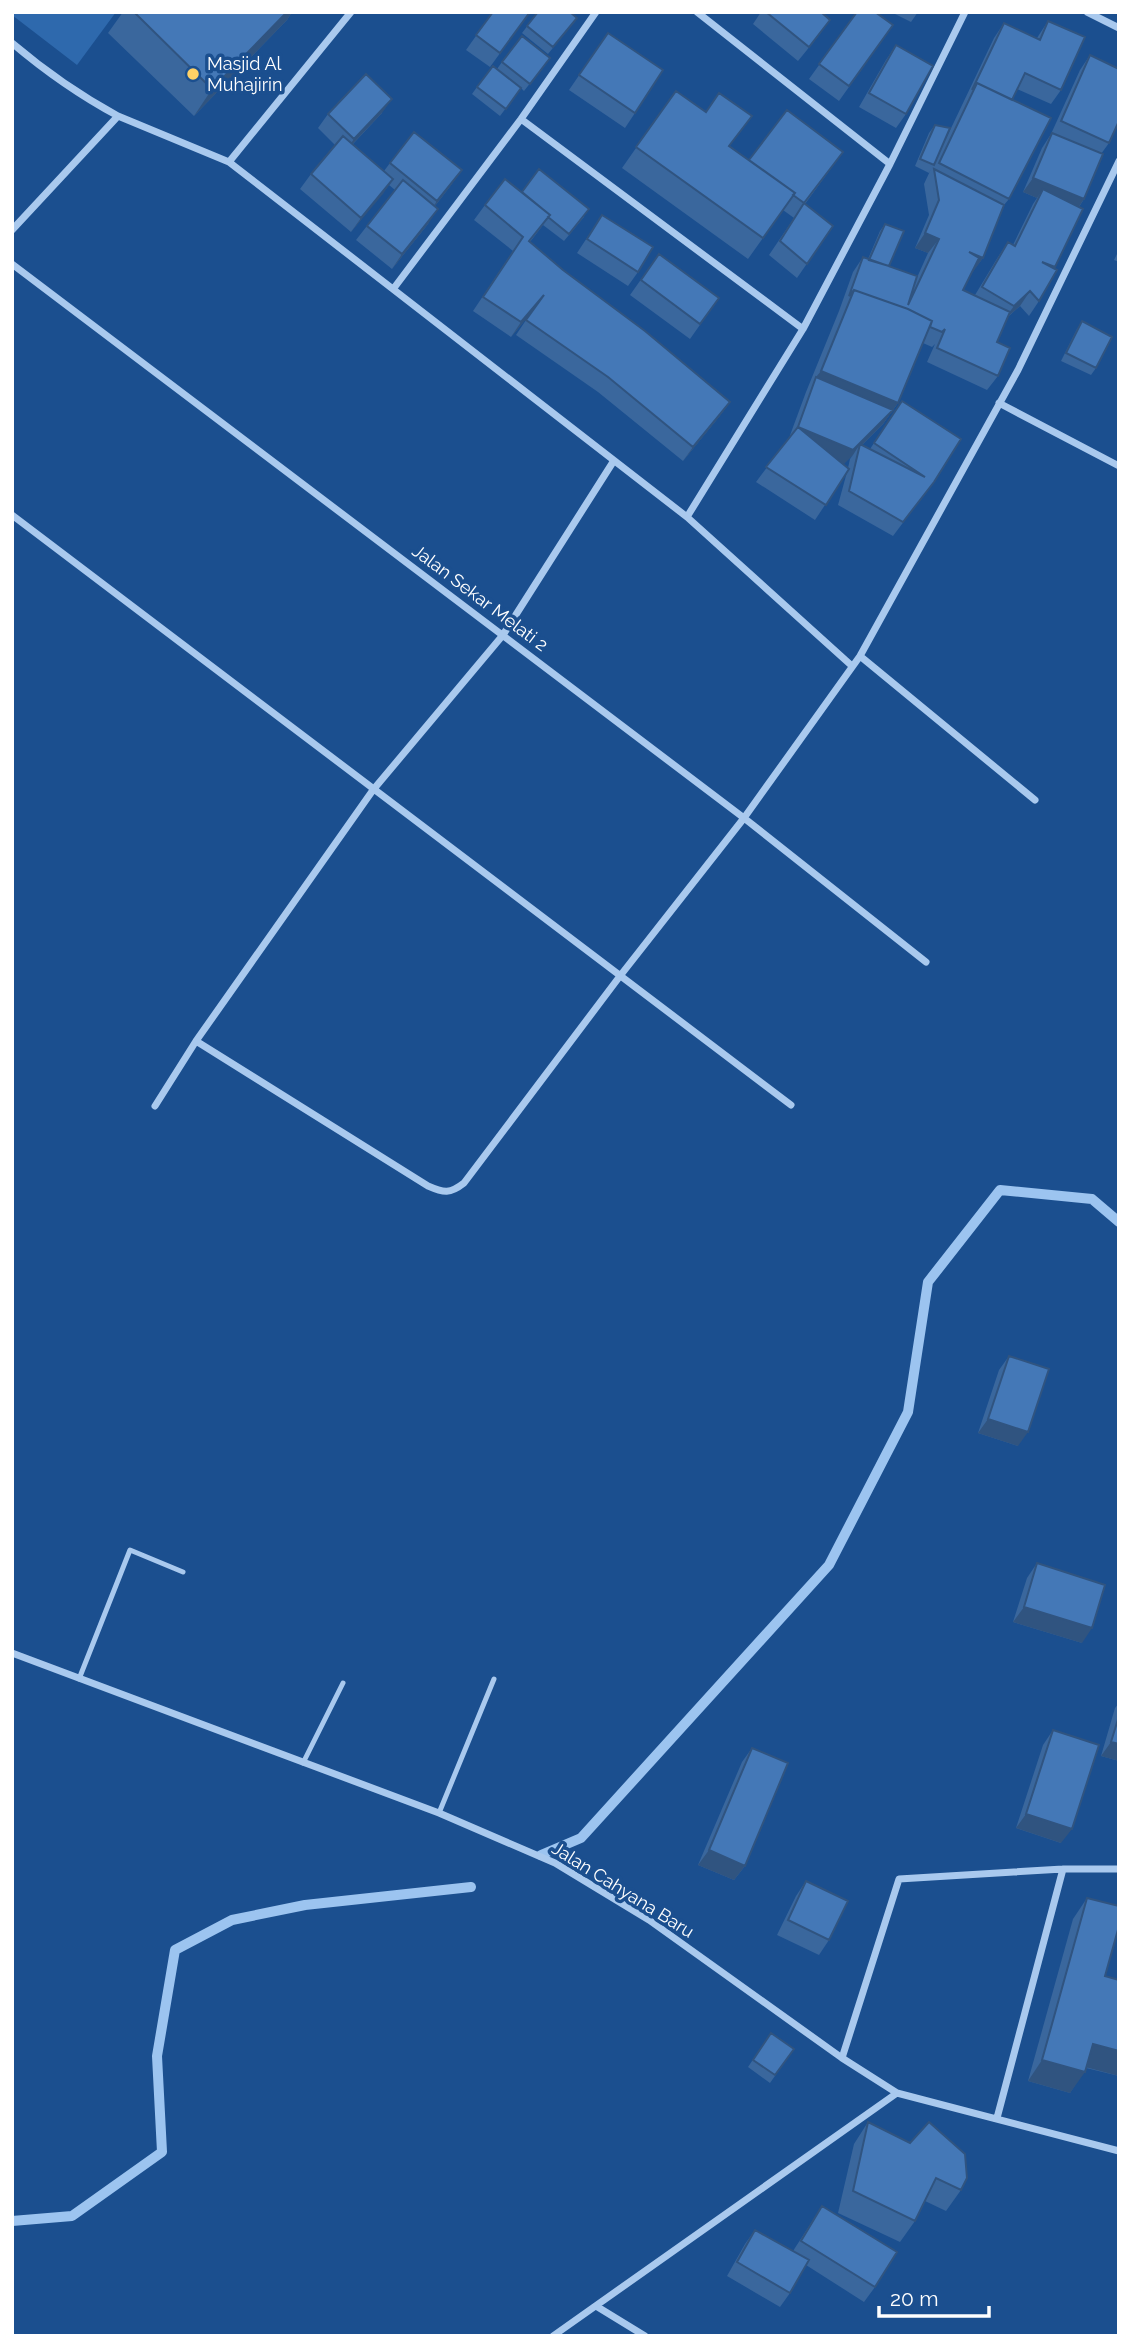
<svg xmlns="http://www.w3.org/2000/svg" width="1131" height="2348" font-family="Raleway,sans-serif">
	<rect width="100%" height="100%" fill="#1b4f8f"/>
	<!-- green -->
	<path fill="#2e69ad" d="M 12,12 L 116,12 L 77,65 L 12,15 Z"/>
	<g fill="none" stroke-linecap="round" stroke-linejoin="round">
		<!-- stream -->
		<path stroke="#9cc4f0" stroke-width="10" d="M 541,1855 L 581,1838 L 829,1565 L 908,1412 L 928,1282 L 1000,1190 L 1092,1199 L 1119,1222
			M 12,2221 L 72,2216 L 162,2152 L 157,2056 L 175,1950 L 232,1920 L 305,1905 L 471,1887"/>
		<!-- lane -->
		<path stroke="#a9c9ee" stroke-width="5" d="M 79,1679 L 130,1550 L 183,1572
			M 303,1763 L 343,1683
			M 439,1813 L 494,1679"/>
		<!-- street -->
		<path stroke="#a9c9ee" stroke-width="7" d="M 697,12 L 890,164
			M 1087,12 L 1119,28
			M 12,43 C 45,71 79,95 118,116 L 12,230
			M 118,116 L 229,162 L 687,517 L 852,666
			M 521,119 L 803,329
			M 229,162 L 351,12
			M 12,264 L 744,818 L 926,962
			M 394,288 L 521,119 L 596,12
			M 999,403 L 1119,466
			M 12,515 L 791,1105
			M 687,517 L 803,329 L 890,164 L 965,12
			M 860,656 L 1035,800
			M 196,1041 L 428,1186 C 444,1193 450,1194 464,1183 L 620,976 L 744,818 L 860,656 L 1018,370 L 1119,161
			M 155,1106 L 196,1041 L 373,790 L 503,635 L 613,462
			M 12,1653 L 439,1813 L 555,1863 L 649,1920 L 842,2058 L 897,2093 L 1119,2151
			M 842,2058 L 899,1879 L 1063,1869 L 1119,1869
			M 997,2118 L 1063,1869
			M 596,2306 L 645,2336
			M 553,2336 L 897,2093"/>
	</g>
	<!-- wall -->
	<path fill="#3a679d" fill-rule="evenodd" d="M 123,12 L 292,12 L 287,20 L 194,116 L 108,33 Z
		M 493,12 L 530,12 L 490,67 L 466,50 Z
		M 538,12 L 577,18 L 548,54 L 522,33 Z
		M 761,12 L 821,12 L 820,34 L 798,61 L 753,24 Z
		M 857,12 L 893,25 L 839,101 L 809,79 Z
		M 891,12 L 918,12 L 911,22 Z
		M 1048,21 L 1061,90 L 1051,104 L 1017,89 L 1012,100 L 1009,199 L 1004,205 L 983,258 L 972,272 L 963,290 L 975,295 L 998,257 L 1008,242 L 1013,245 L 1033,204 L 1037,198 L 1023,192 L 1042,148 L 1051,134 L 1080,70 L 1090,55 L 1109,143 L 1101,154 L 1084,199 L 1079,207 L 1039,301 L 1029,316 L 1020,306 L 1008,317 L 997,342 L 998,376 L 987,390 L 927,362 L 935,344 L 932,347 L 923,343 L 898,403 L 883,424 L 862,445 L 870,449 L 902,401 L 923,496 L 893,536 L 838,505 L 847,472 L 815,520 L 756,482 L 789,438 L 806,392 L 839,311 L 853,272 L 863,257 L 868,259 L 880,231 L 885,224 L 889,266 L 915,282 L 928,253 L 915,248 L 929,215 L 924,184 L 931,169 L 929,173 L 915,166 L 929,133 L 935,125 L 943,145 L 994,38 L 1004,23 L 1037,38 ZM 853,455 L 850,459 L 848,468 L 843,464 Z
		M 608,33 L 635,113 L 625,128 L 569,90 Z
		M 896,45 L 906,114 L 896,128 L 859,107 L 886,60 Z
		M 550,58 L 524,91 L 521,88 L 500,116 L 472,94 L 477,87 L 497,69 L 502,62 Z
		M 676,91 L 730,146 L 749,160 L 843,152 L 805,204 L 833,226 L 797,278 L 769,255 L 794,218 L 783,210 L 748,259 L 622,168 Z
		M 382,113 L 353,144 L 384,171 L 390,163 L 452,184 L 435,206 L 428,224 L 392,269 L 356,240 L 395,190 L 389,185 L 351,232 L 300,189 L 311,174 L 335,145 L 318,128 L 328,114 Z
		M 522,192 L 584,217 L 564,241 L 543,225 L 530,242 L 563,270 L 730,402 L 719,417 L 683,461 L 598,392 L 516,335 L 530,314 L 511,337 L 473,311 L 513,251 L 474,220 L 485,205 Z
		M 602,215 L 638,272 L 628,286 L 577,253 Z
		M 1119,250 L 1119,262 L 1114,260 Z
		M 659,254 L 719,298 L 690,339 L 630,295 Z
		M 1082,321 L 1096,368 L 1091,375 L 1061,361 L 1077,329 Z
		M 1009,1356 L 1018,1446 L 978,1433 L 999,1370 Z
		M 1037,1563 L 1082,1643 L 1013,1622 L 1027,1578 Z
		M 1119,1703 L 1119,1761 L 1101,1756 L 1115,1708 Z
		M 1053,1730 L 1061,1843 L 1016,1828 L 1043,1745 Z
		M 752,1748 L 745,1866 L 734,1880 L 698,1865 L 742,1762 Z
		M 806,1881 L 829,1940 L 819,1955 L 777,1935 L 796,1896 Z
		M 1087,1898 L 1105,1976 L 1119,2076 L 1086,2068 L 1070,2093 L 1028,2081 L 1073,1919 Z
		M 771,2033 L 794,2049 L 770,2083 L 748,2067 Z
		M 868,2122 L 961,2190 L 946,2211 L 925,2201 L 915,2221 L 900,2242 L 838,2213 L 854,2144 Z
		M 822,2206 L 875,2287 L 864,2302 L 806,2265 L 790,2293 L 780,2307 L 727,2276 L 745,2244 L 755,2230 L 793,2251 Z"/>
	<!-- shaded-wall -->
	<path fill="#305480" d="M 287,12 L 292,12 L 287,20 L 194,116 L 212,89 Z
		M 392,99 L 382,113 L 344,153 L 354,139 Z
		M 462,170 L 452,184 L 427,216 L 437,201 Z
		M 1033,178 L 1084,199 L 1074,214 L 1043,189 L 1037,198 L 1023,192 Z
		M 393,179 L 383,194 L 351,232 L 361,218 Z
		M 438,209 L 428,224 L 392,269 L 402,254 Z
		M 925,233 L 939,239 L 928,253 L 915,248 Z
		M 969,252 L 983,258 L 973,272 L 959,266 Z
		M 1030,291 L 1020,306 L 1003,321 L 1014,306 Z
		M 544,295 L 534,310 L 511,337 L 521,322 Z
		M 821,371 L 898,403 L 883,424 L 859,448 L 860,444 L 853,455 L 843,465 L 798,427 L 816,377 Z
		M 730,402 L 719,417 L 683,461 L 693,447 Z
		M 988,1419 L 1028,1432 L 1018,1446 L 978,1433 Z
		M 1024,1607 L 1092,1628 L 1082,1643 L 1013,1622 Z
		M 1111,1742 L 1119,1744 L 1119,1761 L 1101,1756 Z
		M 1026,1814 L 1072,1829 L 1061,1843 L 1016,1828 Z
		M 709,1850 L 745,1866 L 734,1880 L 698,1865 Z
		M 1093,2044 L 1119,2051 L 1119,2076 L 1078,2065 Z
		M 1042,2060 L 1085,2072 L 1070,2093 L 1028,2081 Z"/>
	<!-- building -->
	<path fill="#4478b7" stroke="#305480" stroke-width="2" d="M 134,12 L 287,12 L 212,89 Z
		M 493,12 L 530,12 L 500,53 L 476,35 Z
		M 538,12 L 570,12 L 577,18 L 553,47 L 527,26 Z
		M 766,12 L 821,12 L 830,20 L 809,47 Z
		M 857,12 L 875,12 L 893,25 L 849,86 L 819,64 Z
		M 1048,21 L 1085,37 L 1061,90 L 1025,73 L 1012,100 L 977,83 L 972,90 L 1004,23 L 1040,40 Z
		M 608,33 L 663,70 L 635,113 L 579,75 Z
		M 522,36 L 550,58 L 530,84 L 502,62 Z
		M 896,45 L 933,66 L 906,114 L 869,93 Z
		M 1090,55 L 1119,69 L 1119,121 L 1109,143 L 1061,121 Z
		M 493,66 L 521,88 L 506,109 L 477,87 Z
		M 366,74 L 392,99 L 354,139 L 328,114 Z
		M 977,83 L 1051,118 L 1009,199 L 939,163 Z
		M 676,91 L 706,112 L 719,93 L 752,116 L 729,146 L 795,193 L 763,238 L 636,147 Z
		M 787,110 L 843,152 L 804,203 L 833,226 L 807,264 L 780,241 L 804,203 L 793,195 L 795,193 L 749,160 Z
		M 935,125 L 950,128 L 934,165 L 920,159 Z
		M 414,132 L 462,170 L 437,201 L 390,163 Z
		M 1052,133 L 1103,154 L 1084,199 L 1033,178 Z
		M 343,136 L 393,179 L 361,218 L 311,174 Z
		M 539,169 L 589,209 L 569,234 L 548,217 L 550,215 L 522,192 Z
		M 934,169 L 1004,205 L 983,258 L 969,252 L 979,258 L 963,290 L 1010,312 L 997,342 L 1010,348 L 998,376 L 937,348 L 945,329 L 942,332 L 930,327 L 932,321 L 908,309 L 854,290 L 849,296 L 863,257 L 917,276 L 908,305 L 939,239 L 925,233 L 939,200 Z
		M 505,179 L 550,215 L 529,241 L 563,270 L 645,331 L 730,402 L 693,447 L 608,377 L 526,320 L 544,295 L 521,322 L 483,297 L 523,237 L 485,205 Z
		M 403,180 L 438,209 L 402,254 L 367,226 Z
		M 1043,189 L 1083,209 L 1055,267 L 1042,262 L 1057,270 L 1039,301 L 1030,291 L 1014,306 L 982,287 L 1008,242 L 1015,246 Z
		M 602,215 L 653,247 L 638,272 L 587,239 Z
		M 885,224 L 904,231 L 889,266 L 869,260 Z
		M 659,254 L 719,298 L 700,324 L 641,280 Z
		M 854,290 L 908,309 L 932,321 L 898,403 L 821,371 Z
		M 1082,321 L 1112,337 L 1096,368 L 1066,353 Z
		M 816,377 L 893,410 L 853,450 L 798,427 Z
		M 902,401 L 961,439 L 934,482 L 903,522 L 849,491 L 860,444 L 925,477 L 874,443 Z
		M 798,427 L 849,469 L 826,505 L 766,467 Z
		M 1009,1356 L 1049,1369 L 1028,1432 L 988,1419 Z
		M 1037,1563 L 1105,1585 L 1092,1628 L 1024,1607 Z
		M 1119,1716 L 1119,1744 L 1111,1742 Z
		M 1053,1730 L 1099,1745 L 1072,1829 L 1026,1814 Z
		M 752,1748 L 788,1763 L 745,1866 L 709,1850 Z
		M 806,1881 L 848,1901 L 829,1940 L 788,1920 Z
		M 1087,1898 L 1119,1906 L 1119,1926 L 1105,1976 L 1119,1980 L 1119,2051 L 1093,2044 L 1085,2072 L 1042,2060 Z
		M 771,2033 L 794,2049 L 775,2075 L 753,2060 Z
		M 868,2122 L 910,2143 L 929,2122 L 965,2154 L 967,2178 L 961,2190 L 936,2178 L 915,2221 L 853,2191 Z
		M 822,2206 L 897,2252 L 875,2287 L 801,2241 Z
		M 755,2230 L 809,2260 L 790,2293 L 737,2262 Z"/>
	<!-- markers -->
	<circle fill="#ffd166" stroke="#1b4f8f" stroke-width="2.5" cx="193" cy="74" r="7"/>
	<g text-anchor="middle" stroke-width="7" stroke-linejoin="round" paint-order="stroke">
		<!-- poi labels -->
		<g font-size="18" fill="#fff" stroke="#1b4f8f" text-anchor="start">
			<text x="207" y="70">Masjid Al<tspan x="207" dy="21">Muhajirin</tspan></text>
		</g>
		<!-- street labels -->
		<g font-size="18" fill="#fff" stroke="#1b4f8f">
			<text transform="translate(480 598) rotate(37)" y="6">Jalan Sekar Melati 2</text>
			<text transform="translate(623 1890) rotate(32)" y="6">Jalan Cahyana Baru</text>
		</g>
	</g>
	<!-- border -->
	<rect width="1131" height="2348" fill="none" stroke="#ffffff" stroke-width="28"/>
	<!-- scale -->
	<path d="M879 2306v10h110v-10" fill="none" stroke="#ffffff" stroke-width="3.5"/>
	<text x="890" y="2306" font-size="21" fill="#ffffff" stroke="#1b4f8f" stroke-width="5" paint-order="stroke">20 m</text>
</svg>
